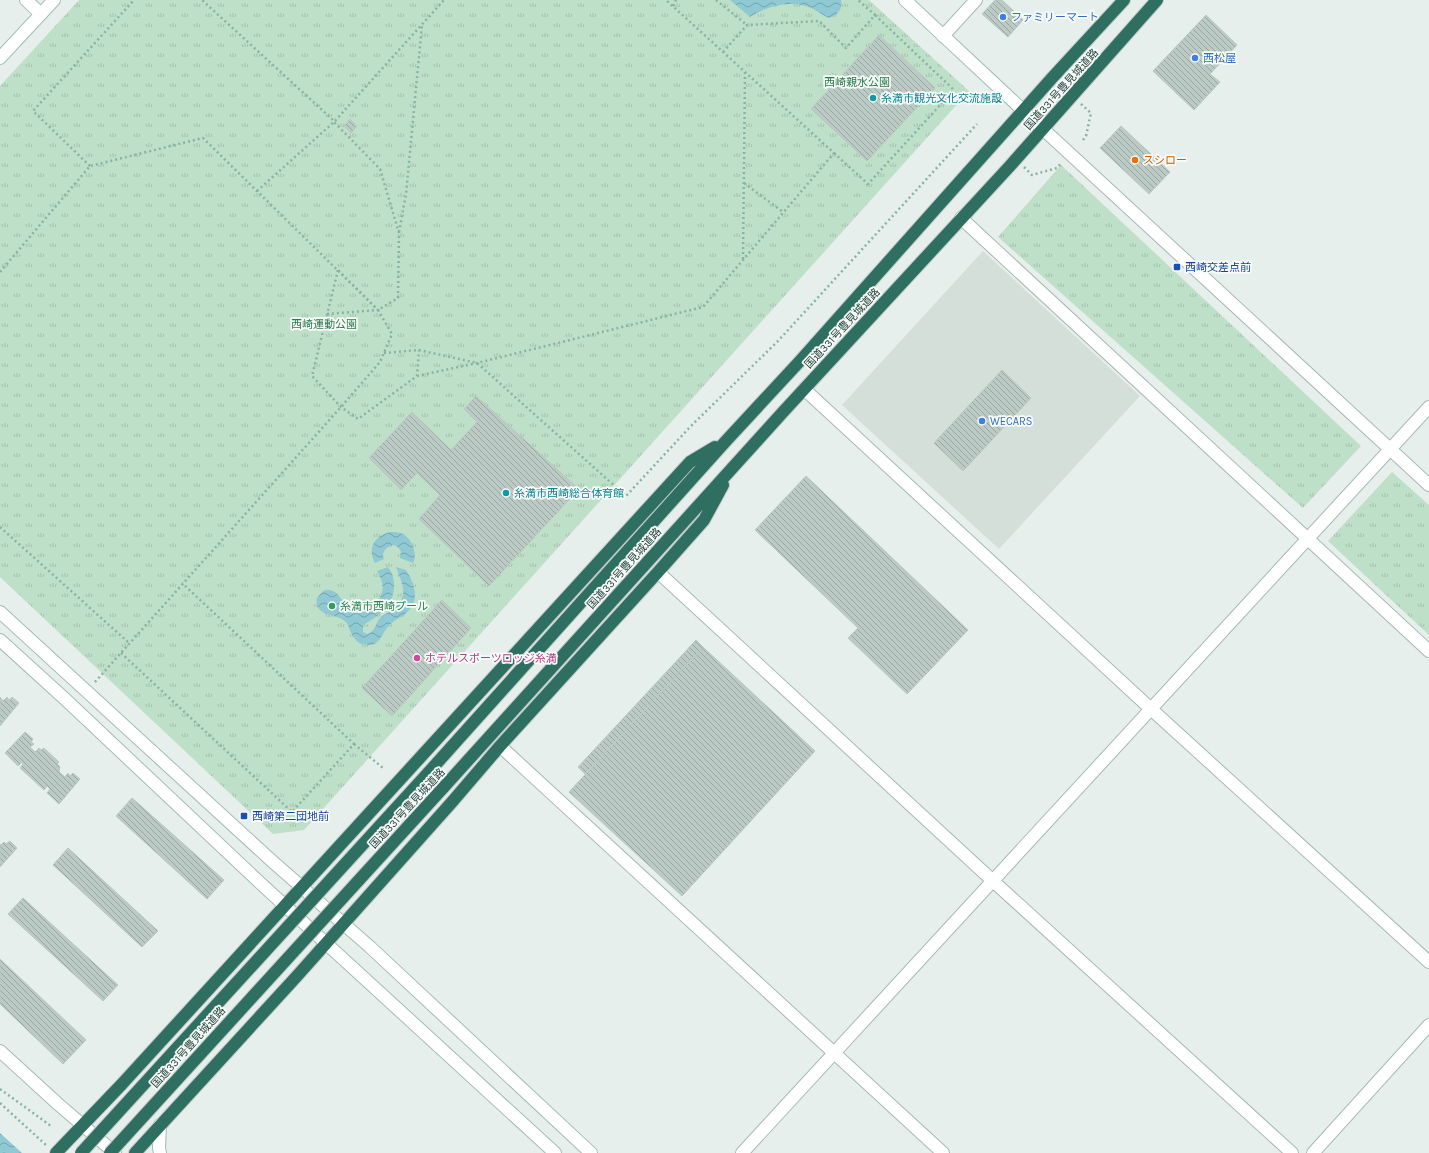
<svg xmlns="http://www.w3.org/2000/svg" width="1429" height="1153" font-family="Karla,'Noto Sans JP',sans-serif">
	<defs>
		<pattern id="park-tufts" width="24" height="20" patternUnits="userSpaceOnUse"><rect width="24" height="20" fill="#bfe0c8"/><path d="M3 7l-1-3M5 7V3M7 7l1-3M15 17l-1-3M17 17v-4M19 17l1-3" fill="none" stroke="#a4c1ad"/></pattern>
		<pattern id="water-waves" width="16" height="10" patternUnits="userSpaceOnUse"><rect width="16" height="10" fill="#8ec9d4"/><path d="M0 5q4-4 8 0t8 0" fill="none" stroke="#74a5ad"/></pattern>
		<pattern id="building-back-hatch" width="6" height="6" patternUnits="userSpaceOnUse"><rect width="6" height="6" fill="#bbcac4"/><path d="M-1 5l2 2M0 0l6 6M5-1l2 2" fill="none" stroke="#98a6a0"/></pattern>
	</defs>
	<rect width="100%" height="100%" fill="#e6efeb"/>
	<!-- built -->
	<path fill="#d4dfda" d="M 983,251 L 1140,396 L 999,549 L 842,405 Z"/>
	<!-- park -->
	<path fill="url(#park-tufts)" d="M 79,0 L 869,0 L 969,91 L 304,830 L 273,834 L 0,577 L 0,86 Z
		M 1061,165 L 1361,446 L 1303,508 L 998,237 Z
		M 1392,472 L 1429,505 L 1429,635 L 1328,541 Z"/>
	<!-- water -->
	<path fill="url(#water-waves)" d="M 730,0 L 841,0 C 843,10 837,15 829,18 C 822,15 816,10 809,7 C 788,0 768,6 750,17 Z
		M 390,532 C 394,532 399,532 403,534 C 412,539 418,554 413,563 L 400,558 L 401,552 C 399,548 397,545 392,545 C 386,548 381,552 384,559 L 375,563 C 367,549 374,536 390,532 Z
		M 388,567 C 398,579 395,601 383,611 C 378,616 371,620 365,624 L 363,626 L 363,632 L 367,634 C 375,632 375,624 380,618 C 384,614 389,613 393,609 C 410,597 402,583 396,567 L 406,570 C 415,585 421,601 405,614 C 401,618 395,619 392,623 C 379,633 382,651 359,643 C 356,640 353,637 351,633 C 349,629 349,626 346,622 C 337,613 313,617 317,598 C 321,594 323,589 329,590 C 346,591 344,625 369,609 C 375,605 380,600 382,592 C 384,585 381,578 377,571 Z
		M 0,1133 L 22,1153 L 0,1153 Z"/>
	<!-- building -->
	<path fill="url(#building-back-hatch)" stroke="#b8c9c2" d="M 995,0 L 1002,0 L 1023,20 L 1008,37 L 982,14 Z
		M 1206,15 L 1237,45 L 1210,74 L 1220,82 L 1194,110 L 1153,71 Z
		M 879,35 L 935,88 L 867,161 L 811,109 Z
		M 350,119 L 357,126 L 351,133 L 344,126 Z
		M 1121,126 L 1170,172 L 1149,194 L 1100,148 Z
		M 1002,370 L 1031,398 L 963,471 L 934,443 Z
		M 476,396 L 579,489 L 489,586 L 419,519 L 440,495 L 417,473 L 401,490 L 369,458 L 412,412 L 451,450 L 477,422 L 464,409 Z
		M 806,476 L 968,630 L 907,694 L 848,638 L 858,628 L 755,530 Z
		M 442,600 L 471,628 L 392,716 L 362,688 Z
		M 696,640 L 703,647 L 585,774 L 578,767 Z
		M 703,647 L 815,751 L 682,896 L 569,792 Z
		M 0,697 L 3,701 L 7,697 L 9,700 L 12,697 L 19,703 L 0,726 Z
		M 25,732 L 33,739 L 31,742 L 34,744 L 30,747 L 35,752 L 39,748 L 41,750 L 44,748 L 59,762 L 57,764 L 60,767 L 59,772 L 65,777 L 68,773 L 70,776 L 73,773 L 80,779 L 59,804 L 47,793 L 50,789 L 47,786 L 44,790 L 20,768 L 23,764 L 22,762 L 18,766 L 5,753 Z
		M 132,798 L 224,880 L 207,899 L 116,816 Z
		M 10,841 L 17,848 L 0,867 L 0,844 L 1,845 L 4,842 L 6,844 Z
		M 68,848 L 158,931 L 142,947 L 53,865 Z
		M 23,898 L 118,985 L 103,1001 L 8,914 Z
		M 0,959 L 86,1040 L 63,1064 L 0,1004 Z"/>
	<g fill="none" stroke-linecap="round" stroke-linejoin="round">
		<defs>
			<path id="street" d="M 26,0 L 41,14
				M 943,36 L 976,0
				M 1043,129 L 1429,485
				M 961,218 L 1429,651
				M 804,389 L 1151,709 L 1429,962
				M 658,572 L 993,881 L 1292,1153
				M 500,746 L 943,1153
				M 0,1051 L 58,1104 L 115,1153
				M 160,1153 L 159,1148 L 160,1125
				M 742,1153 L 1429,407
				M 1313,1153 L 1429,1025"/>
			<path id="secondary" d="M 905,0 L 1043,129
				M 0,58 L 54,0
				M 0,612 L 273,862 L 370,947 L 591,1153
				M 0,640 L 65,699 L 257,880 L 555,1153"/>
			<path id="highway" d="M 428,773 L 725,442 L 800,361 L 1052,78 L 1124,0
				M 443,788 L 783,412 L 1009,167 L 1157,0
				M 56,1153 L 122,1084 L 690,462 L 715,447
				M 135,1153 L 297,976 L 452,802 L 500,746 L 658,572 L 704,520 L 723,485"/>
		</defs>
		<!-- street casing -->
		<use href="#street" stroke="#a8b8b2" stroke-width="14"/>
		<!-- secondary casing -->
		<use href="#secondary" stroke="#a4bbb3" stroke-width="14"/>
		<!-- highway casing -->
		<use href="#highway" stroke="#c2cac8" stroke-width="14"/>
		<!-- path -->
		<path stroke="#86b3a5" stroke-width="2.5" stroke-dasharray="2 3" stroke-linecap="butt" d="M 716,0 L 747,25
			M 673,6 L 676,0
			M 723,52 L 747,25 L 819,21 L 846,48 L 875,15 L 858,0
			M 1081,104 L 1091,113 L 1086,136 L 1083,140
			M 834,153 L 868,184 L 954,90 L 875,15
			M 90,166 L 33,111 L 134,0
			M 1024,167 L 1032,175 L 1057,168 L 1062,162
			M 744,183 L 783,212
			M 257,191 L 334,122 L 444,0
			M 399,232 L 406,194 L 422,25
			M 743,259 L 745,72
			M 338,270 L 312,376 L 341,407 L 358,419 L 417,376 L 419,350
			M 0,272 L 90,166 L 203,138 L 378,310 L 338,270
			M 327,314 L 378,310
			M 384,353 L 419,350 L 477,363 L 626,496 L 690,427 L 778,341 L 977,124
			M 417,376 L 477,363 L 703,307 L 834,153 L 666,0
			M 0,527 L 129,643
			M 121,653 L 292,812 L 354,744 L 182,583
			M 95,682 L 341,407 L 380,362 L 392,334 L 378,310 L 398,298 L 399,233 L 380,169 L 334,122 L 333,120 L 202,0
			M 354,744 L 383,768
			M 0,1089 L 51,1126
			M 0,1103 L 46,1145"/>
		<!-- street -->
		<use href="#street" stroke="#fff" stroke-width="12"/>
		<!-- secondary -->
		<use href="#secondary" stroke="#fff" stroke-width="12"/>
		<!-- highway -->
		<use href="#highway" stroke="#2f6f62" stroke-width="12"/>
		<defs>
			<path id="highway-bridge" d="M 81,1153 L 428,773
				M 110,1153 L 443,788"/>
		</defs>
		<!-- highway-bridge casing -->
		<use href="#highway-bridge" stroke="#c2cac8" stroke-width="14" stroke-linecap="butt"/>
		<!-- highway-bridge -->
		<use href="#highway-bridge" stroke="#2f6f62" stroke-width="12"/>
	</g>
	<!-- markers -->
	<g fill="#3f7fe0" stroke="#f7fbf9" stroke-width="1.5">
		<circle cx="1003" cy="17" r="4"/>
		<circle cx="1195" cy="58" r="4"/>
		<circle cx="982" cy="421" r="4"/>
	</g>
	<g fill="#0f9aa8" stroke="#f7fbf9" stroke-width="1.5">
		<circle cx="873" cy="98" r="4"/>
		<circle cx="506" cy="493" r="4"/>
	</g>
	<circle fill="#e8710a" stroke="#f7fbf9" stroke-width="1.5" cx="1135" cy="160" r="4"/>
	<g fill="#1a4fb4" stroke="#f7fbf9" stroke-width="1.5">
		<rect x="1173" y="263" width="8" height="8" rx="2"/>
		<rect x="240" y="812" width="8" height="8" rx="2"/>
	</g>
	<circle fill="#2e9e5b" stroke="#f7fbf9" stroke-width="1.5" cx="332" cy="606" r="4"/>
	<circle fill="#d1479c" stroke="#f7fbf9" stroke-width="1.5" cx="417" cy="658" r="4"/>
	<g text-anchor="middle" stroke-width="3.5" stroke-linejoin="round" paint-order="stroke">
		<!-- shop labels -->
		<g font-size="11" fill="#366cbe" stroke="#f7fbf9" text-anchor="start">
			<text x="1011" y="21">ファミリーマート</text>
			<text x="1203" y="62">西松屋</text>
			<text x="990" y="425">WECARS</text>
		</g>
		<!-- park labels -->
		<g font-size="11" fill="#2d7a4b" stroke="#f7fbf9">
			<text x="857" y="86">西崎親水公園</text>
			<text x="324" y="328">西崎運動公園</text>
		</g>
		<!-- street labels -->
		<g font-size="11" fill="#24423a" stroke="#f7fbf9">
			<text transform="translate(1061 89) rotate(-48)" y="4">国道331号豊見城道路</text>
			<text transform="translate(842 328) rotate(-47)" y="4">国道331号豊見城道路</text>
			<text transform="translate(624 568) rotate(-48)" y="4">国道331号豊見城道路</text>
			<text transform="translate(407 808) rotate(-47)" y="4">国道331号豊見城道路</text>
			<text transform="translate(188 1047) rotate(-48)" y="4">国道331号豊見城道路</text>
		</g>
		<!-- culture labels -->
		<g font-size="11" fill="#0d838f" stroke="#f7fbf9" text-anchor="start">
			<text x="881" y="102">糸満市観光文化交流施設</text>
			<text x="514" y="497">糸満市西崎総合体育館</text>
		</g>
		<!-- food labels -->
		<g font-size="11" fill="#c56008" stroke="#f7fbf9" text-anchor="start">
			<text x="1143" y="164">スシロー</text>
		</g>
		<!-- transit labels -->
		<g font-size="11" fill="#164399" stroke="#f7fbf9" text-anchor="start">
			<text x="1185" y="271">西崎交差点前</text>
			<text x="252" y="820">西崎第二団地前</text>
		</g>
		<!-- leisure labels -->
		<g font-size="11" fill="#27864d" stroke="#f7fbf9" text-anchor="start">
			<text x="340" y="610">糸満市西崎プール</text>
		</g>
		<!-- hotel labels -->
		<g font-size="11" fill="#b23c85" stroke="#f7fbf9" text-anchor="start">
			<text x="425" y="662">ホテルスポーツロッジ糸満</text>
		</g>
	</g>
</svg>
